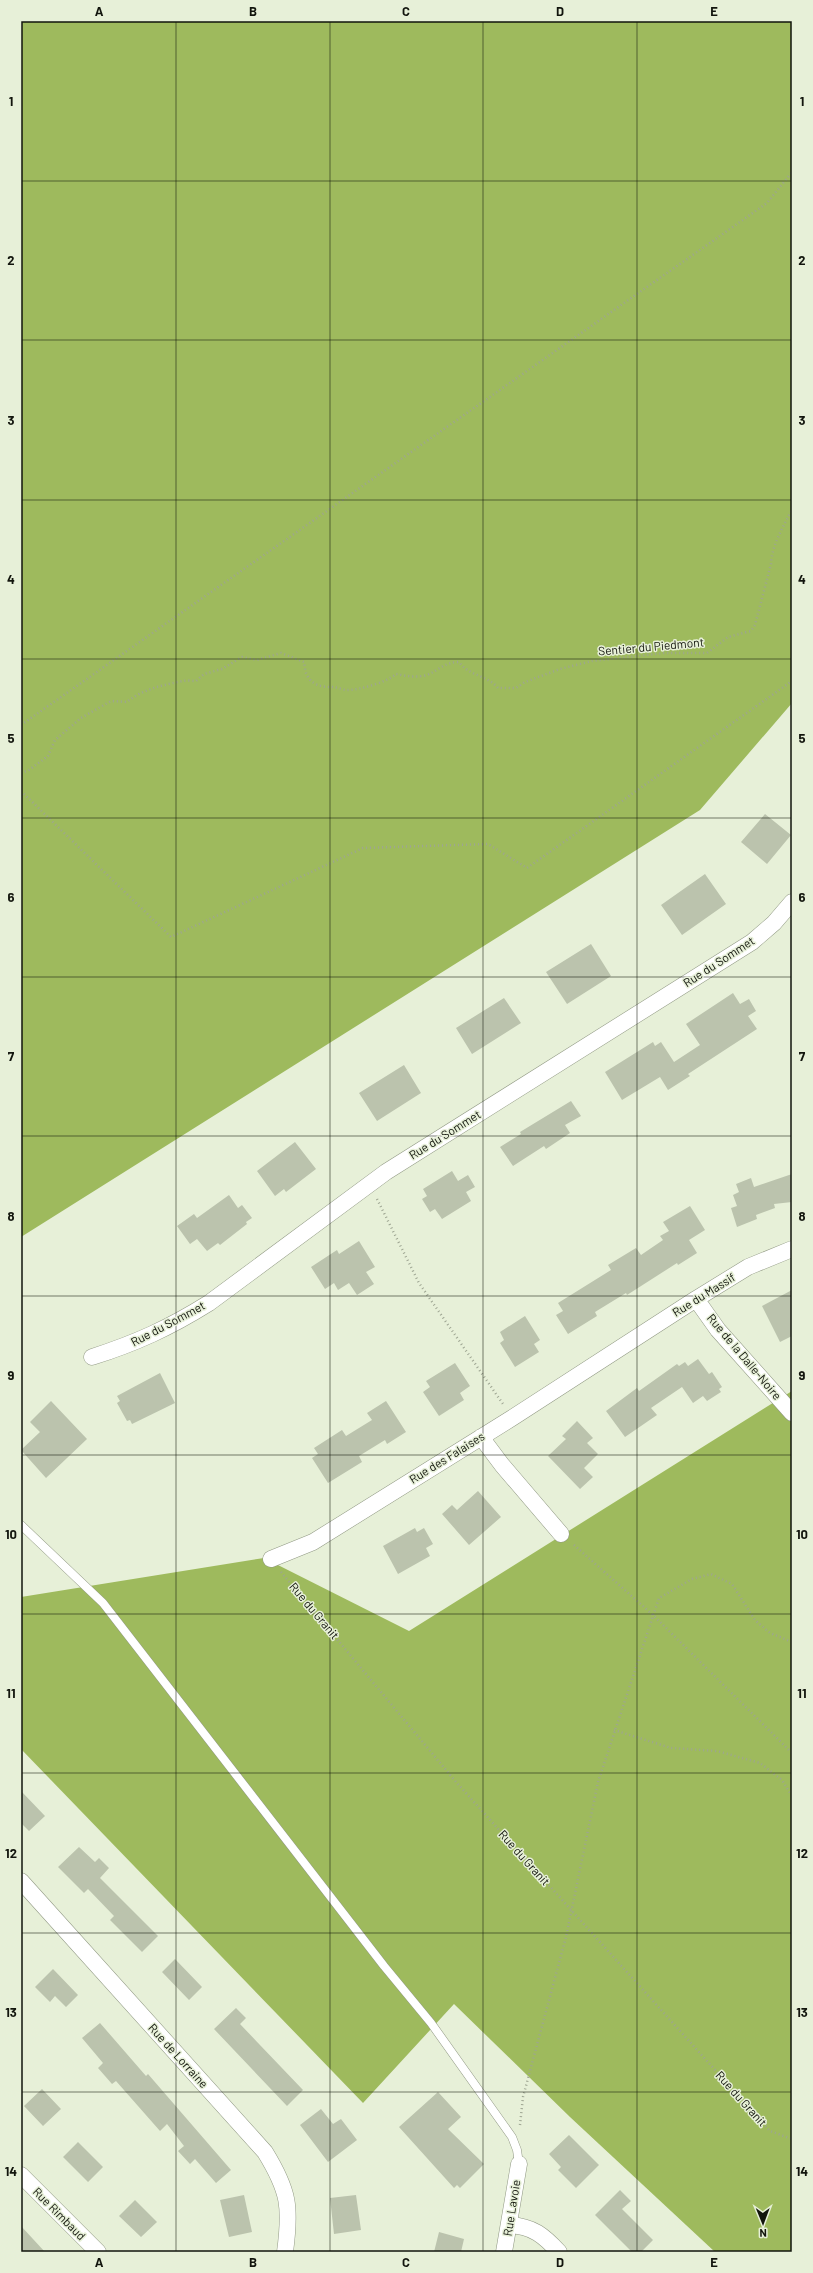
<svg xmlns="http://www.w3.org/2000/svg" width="813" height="2273" font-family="Barlow,sans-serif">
	<rect width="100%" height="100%" fill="#e7f0d8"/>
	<!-- forest -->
	<path fill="#9eba5d" d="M 21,21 L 792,21 L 792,703 L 700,810 L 21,1237 Z
		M 792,1391 L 792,2252 L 715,2252 L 570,2117 L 454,2004 L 363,2103 L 21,1749 L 21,1597 L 264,1558 L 409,1631 Z"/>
	<!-- building -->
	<path fill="#bbc3ad" d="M 765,814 L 791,835 L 767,864 L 741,842 Z
		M 705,874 L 726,904 L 682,935 L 661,905 Z
		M 591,944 L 611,976 L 567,1004 L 546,972 Z
		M 733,993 L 740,1004 L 749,999 L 756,1011 L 748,1016 L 757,1029 L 688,1074 L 690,1076 L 668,1090 L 660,1077 L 622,1100 L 605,1072 L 653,1042 L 655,1046 L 661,1042 L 674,1062 L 700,1045 L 686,1024 Z
		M 504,998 L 521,1023 L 472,1054 L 456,1028 Z
		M 404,1065 L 421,1093 L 377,1121 L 359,1093 Z
		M 571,1101 L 581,1116 L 565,1125 L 570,1133 L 546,1149 L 544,1146 L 513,1166 L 500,1147 L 521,1134 L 520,1132 Z
		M 295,1142 L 316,1169 L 286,1192 L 284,1189 L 275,1196 L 257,1171 Z
		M 452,1171 L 458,1181 L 468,1175 L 475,1187 L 466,1192 L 471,1201 L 442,1219 L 435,1209 L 430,1212 L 422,1199 L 427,1196 L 423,1189 Z
		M 792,1174 L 792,1202 L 774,1204 L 775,1208 L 756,1215 L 757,1219 L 737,1227 L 731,1208 L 737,1206 L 733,1195 L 739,1192 L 736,1184 L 751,1178 L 754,1187 Z
		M 229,1195 L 238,1208 L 242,1205 L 252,1218 L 246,1222 L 247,1224 L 220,1245 L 218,1243 L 207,1251 L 197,1239 L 190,1244 L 177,1226 L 194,1214 L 197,1218 Z
		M 690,1206 L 705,1230 L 689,1240 L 697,1253 L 678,1265 L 677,1263 L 627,1295 L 626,1293 L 595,1312 L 597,1316 L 568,1334 L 556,1315 L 563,1311 L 558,1303 L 611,1270 L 608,1265 L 636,1248 L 641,1255 L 663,1240 L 660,1236 L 669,1231 L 663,1222 Z
		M 359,1241 L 375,1267 L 366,1272 L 374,1284 L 357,1295 L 349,1283 L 338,1290 L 334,1283 L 325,1289 L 311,1267 L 337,1250 L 339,1254 Z
		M 792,1290 L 792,1336 L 780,1342 L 762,1306 Z
		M 525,1316 L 540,1340 L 534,1344 L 539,1352 L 515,1367 L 500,1343 L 504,1340 L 500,1332 Z
		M 698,1359 L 709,1374 L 712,1372 L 722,1387 L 719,1389 L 721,1392 L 707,1401 L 703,1396 L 693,1403 L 682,1387 L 651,1408 L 657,1415 L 625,1437 L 606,1411 L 637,1388 L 639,1391 L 677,1364 L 679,1366 L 685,1362 L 688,1366 Z
		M 455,1363 L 470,1386 L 460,1393 L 464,1400 L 439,1416 L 423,1392 L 430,1387 L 426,1381 Z
		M 160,1373 L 175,1403 L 132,1424 L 130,1420 L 127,1421 L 117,1403 L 120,1401 L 117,1396 Z
		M 51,1401 L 87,1439 L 46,1478 L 21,1450 L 40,1432 L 30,1422 Z
		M 386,1401 L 406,1432 L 387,1444 L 385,1440 L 359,1456 L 362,1462 L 328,1483 L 312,1458 L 318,1454 L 314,1448 L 342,1430 L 346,1436 L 372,1420 L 367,1413 Z
		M 577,1421 L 593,1438 L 587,1443 L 598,1454 L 584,1468 L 593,1477 L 580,1489 L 548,1456 L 566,1439 L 562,1436 Z
		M 478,1491 L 501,1517 L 469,1545 L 442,1514 L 452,1505 L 457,1510 Z
		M 415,1528 L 417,1532 L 424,1528 L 433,1544 L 426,1548 L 430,1556 L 398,1574 L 383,1546 Z
		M 21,1791 L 45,1816 L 29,1831 L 21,1823 Z
		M 79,1847 L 95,1862 L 99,1858 L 109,1868 L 100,1878 L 158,1936 L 142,1952 L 110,1920 L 114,1916 L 88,1889 L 84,1893 L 58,1867 Z
		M 175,1959 L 202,1987 L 189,2000 L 162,1972 Z
		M 53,1969 L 78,1995 L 66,2007 L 55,1996 L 50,2002 L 35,1987 Z
		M 236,2008 L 246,2018 L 240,2024 L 303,2090 L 287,2106 L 214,2029 Z
		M 100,2023 L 146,2076 L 148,2074 L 231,2170 L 216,2183 L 195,2159 L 190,2164 L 178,2151 L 184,2146 L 167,2124 L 160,2131 L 116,2081 L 112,2084 L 98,2068 L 103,2063 L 82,2038 Z
		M 42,2089 L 61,2109 L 43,2126 L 24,2106 Z
		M 438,2092 L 461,2117 L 448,2129 L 484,2164 L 460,2188 L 457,2185 L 454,2188 L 399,2127 Z
		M 321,2109 L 333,2124 L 341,2119 L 357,2140 L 328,2162 L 300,2125 Z
		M 569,2135 L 599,2165 L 576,2188 L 558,2170 L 561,2167 L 549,2154 Z
		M 78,2142 L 103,2167 L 88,2182 L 63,2157 Z
		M 620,2190 L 631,2201 L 622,2209 L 653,2240 L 641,2252 L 632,2252 L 595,2215 Z
		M 244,2195 L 252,2232 L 229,2237 L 220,2200 Z
		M 356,2195 L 361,2230 L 334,2234 L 330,2198 Z
		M 135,2200 L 157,2222 L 141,2237 L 119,2216 Z
		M 21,2226 L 45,2252 L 21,2252 Z
		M 439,2232 L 464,2239 L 461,2252 L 434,2252 Z"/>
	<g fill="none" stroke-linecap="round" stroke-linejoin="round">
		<defs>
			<path id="lane" d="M 21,1525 L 103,1603 L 384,1966 L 431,2023 L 512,2137 L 517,2150 L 519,2164"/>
			<path id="street" d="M 696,1299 L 718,1330 L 792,1413
				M 92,1357 C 136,1343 169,1328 209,1303 L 386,1172 L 752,942 L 774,923 L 792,902
				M 481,1437 L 502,1465 L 561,1534
				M 271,1559 L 313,1542 L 512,1418 L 696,1299 L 748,1267 L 792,1249
				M 21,1881 L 265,2152 C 289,2191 291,2207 285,2252
				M 21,2175 L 98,2252
				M 509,2225 C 533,2226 544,2236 559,2252
				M 504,2252 L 519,2164"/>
		</defs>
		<!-- lane casing -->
		<use href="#lane" stroke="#919984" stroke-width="9"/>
		<!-- street casing -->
		<use href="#street" stroke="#919984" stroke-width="17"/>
		<!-- path -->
		<path stroke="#9ea592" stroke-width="2.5" stroke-dasharray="1 3" stroke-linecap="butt" d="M 21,725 L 767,203 L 792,172
			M 21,773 L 29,770 L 48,756 L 55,740 L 81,718 L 111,701 L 127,702 C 143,689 163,685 183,681 C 187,680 192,681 196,681 L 204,674 L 222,669 L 242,657 L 257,660 L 281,653 L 304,662 C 305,667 305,673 308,677 C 314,686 323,687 332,687 C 337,687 342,690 347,690 C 360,690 387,682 396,674 C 406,676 417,678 427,675 C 439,670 445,662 459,662 C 469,676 487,675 498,688 L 516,688 L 525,682 L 560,669 L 592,661 L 664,653 L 707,653 L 728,637 L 751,631 L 755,625 L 771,564 C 771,548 784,524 792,510
			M 21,791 L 171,937 L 363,848 L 488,844 L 527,868 L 792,681
			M 377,1199 L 419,1283 L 503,1404
			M 574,1545 L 653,1615 L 792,1753
			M 281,1572 L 456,1782 L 770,2131 L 792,2139
			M 614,1730 L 671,1748 L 717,1751 L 760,1763 L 782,1780 L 792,1796
			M 520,2125 L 523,2097 L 566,1937 L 598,1782 L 659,1598 L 692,1579 L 711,1574 L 732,1584 L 755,1620 L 770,1633 L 792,1642"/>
		<!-- lane -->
		<use href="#lane" stroke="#fff" stroke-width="8"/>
		<!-- street -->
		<use href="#street" stroke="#fff" stroke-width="16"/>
	</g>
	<!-- grid -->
	<path fill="none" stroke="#12150d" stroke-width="1" stroke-opacity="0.55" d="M 176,21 L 176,2252M 330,21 L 330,2252M 483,21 L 483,2252M 637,21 L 637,2252M 21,181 L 792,181M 21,340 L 792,340M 21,500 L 792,500M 21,659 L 792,659M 21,818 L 792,818M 21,977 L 792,977M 21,1136 L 792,1136M 21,1296 L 792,1296M 21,1455 L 792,1455M 21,1614 L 792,1614M 21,1773 L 792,1773M 21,1933 L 792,1933M 21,2092 L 792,2092"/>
	<g text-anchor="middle" stroke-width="3" stroke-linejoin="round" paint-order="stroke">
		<!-- street labels -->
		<g font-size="12" fill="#12150d" stroke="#e7f0d8">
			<text transform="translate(651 647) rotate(-5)" y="4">Sentier du Piedmont</text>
			<text transform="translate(719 962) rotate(-33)" y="4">Rue du Sommet</text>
			<text transform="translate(445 1135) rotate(-32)" y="4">Rue du Sommet</text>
			<text transform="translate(704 1295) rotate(-32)" y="4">Rue du Massif</text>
			<text transform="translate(168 1324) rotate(-28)" y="4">Rue du Sommet</text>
			<text transform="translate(744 1357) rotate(50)" y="4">Rue de la Dalle-Noire</text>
			<text transform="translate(447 1458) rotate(-32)" y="4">Rue des Falaises</text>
			<text transform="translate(314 1611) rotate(50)" y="4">Rue du Granit</text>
			<text transform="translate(524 1858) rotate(48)" y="4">Rue du Granit</text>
			<text transform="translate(178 2056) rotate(48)" y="4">Rue de Lorraine</text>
			<text transform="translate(741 2099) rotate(48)" y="4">Rue du Granit</text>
			<text transform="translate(512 2208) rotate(-81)" y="4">Rue Lavoie</text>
			<text transform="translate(59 2214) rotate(45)" y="4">Rue Rimbaud</text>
		</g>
	</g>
	<!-- border -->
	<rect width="813" height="2273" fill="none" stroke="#e7f0d8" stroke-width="44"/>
	<!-- north arrow -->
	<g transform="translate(763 2223) rotate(179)" stroke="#e7f0d8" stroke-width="3" paint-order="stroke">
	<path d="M0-3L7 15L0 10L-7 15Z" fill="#12150d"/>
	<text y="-6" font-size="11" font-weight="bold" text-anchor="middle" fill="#12150d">N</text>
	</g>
	<rect x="22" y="22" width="769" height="2229" fill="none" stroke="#12150d" stroke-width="1.5"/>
	<g font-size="13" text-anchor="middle" font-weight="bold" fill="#12150d">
		<text x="99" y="16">A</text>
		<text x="253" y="16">B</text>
		<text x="406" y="16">C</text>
		<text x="560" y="16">D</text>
		<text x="714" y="16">E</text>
		<text x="11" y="106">1</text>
		<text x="802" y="106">1</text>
		<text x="11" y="265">2</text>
		<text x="802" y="265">2</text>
		<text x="11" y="425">3</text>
		<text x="802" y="425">3</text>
		<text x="11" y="584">4</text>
		<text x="802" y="584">4</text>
		<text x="11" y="743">5</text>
		<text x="802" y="743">5</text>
		<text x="11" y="902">6</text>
		<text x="802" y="902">6</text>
		<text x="11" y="1061">7</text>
		<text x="802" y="1061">7</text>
		<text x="11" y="1221">8</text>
		<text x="802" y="1221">8</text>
		<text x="11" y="1380">9</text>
		<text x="802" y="1380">9</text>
		<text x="11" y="1539">10</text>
		<text x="802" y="1539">10</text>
		<text x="11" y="1698">11</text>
		<text x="802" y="1698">11</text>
		<text x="11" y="1858">12</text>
		<text x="802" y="1858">12</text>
		<text x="11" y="2017">13</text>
		<text x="802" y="2017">13</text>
		<text x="11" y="2176">14</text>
		<text x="802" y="2176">14</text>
		<text x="99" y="2267">A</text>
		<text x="253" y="2267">B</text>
		<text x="406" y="2267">C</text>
		<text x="560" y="2267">D</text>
		<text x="714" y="2267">E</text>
	</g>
</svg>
